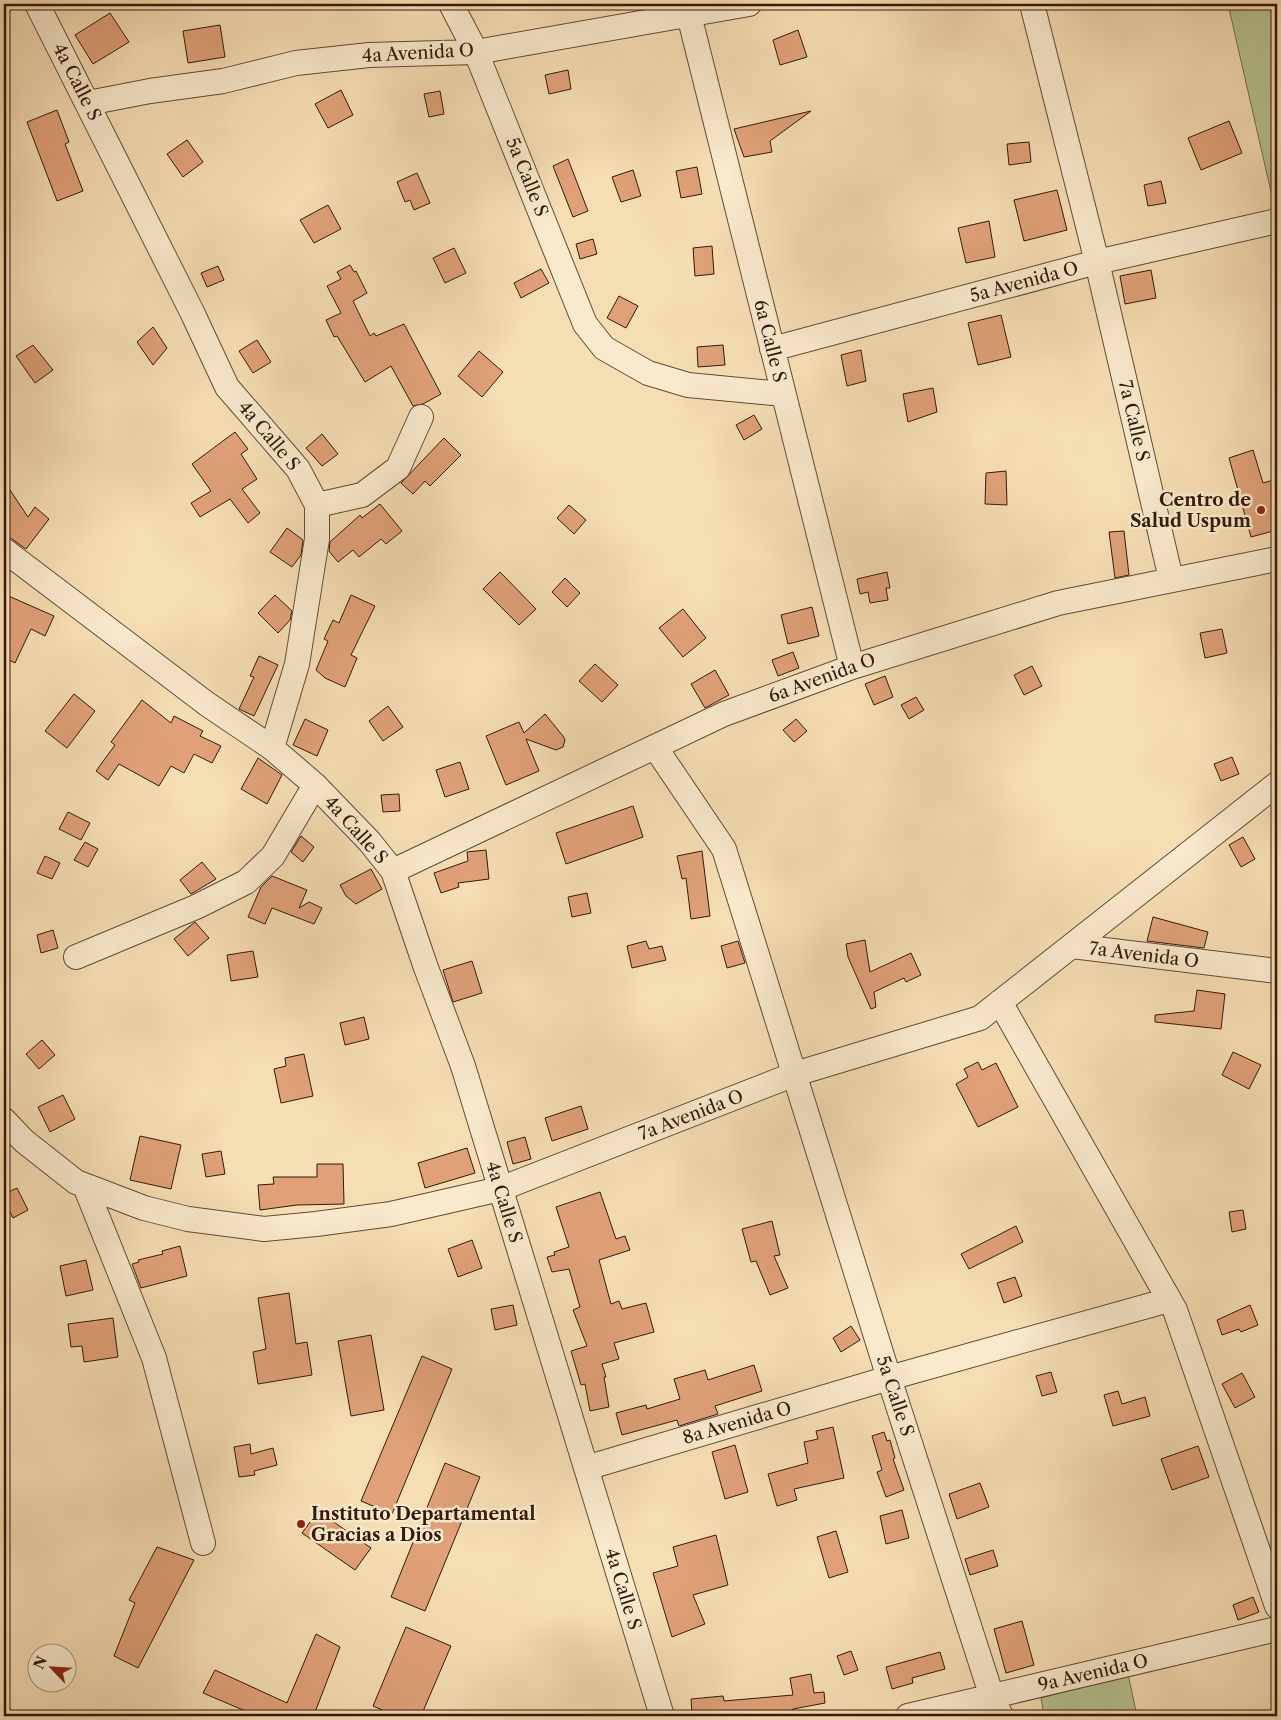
<svg xmlns="http://www.w3.org/2000/svg" width="1281" height="1720" font-family="'Libre Caslon Text',serif">
	<rect width="100%" height="100%" fill="#f6deb4"/>
	<filter id="stains"><feTurbulence type="fractalNoise" baseFrequency=".004" numOctaves="4"/><feColorMatrix values="0 0 0 0 .2 0 0 0 0 .09 0 0 0 0 .02 0 0 0 .5 -.17"/></filter>
	<radialGradient id="worn" r=".72"><stop offset=".6" stop-color="#630" stop-opacity="0"/><stop offset="1" stop-color="#630" stop-opacity=".3"/></radialGradient>
	<!-- green -->
	<path fill="#b6c291" stroke="#756e4e" d="M 1228,4 L 1277,4 L 1277,195 L 1272,196 Z
		M 1128,1674 L 1137,1716 L 1044,1716 L 1041,1698 Z"/>
	<!-- building -->
	<path fill="#e0a179" stroke="#34190b" d="M 110,13 L 129,42 L 93,64 L 75,35 Z
		M 220,25 L 225,57 L 188,63 L 183,31 Z
		M 798,30 L 807,57 L 780,65 L 773,40 Z
		M 568,70 L 571,89 L 549,94 L 545,75 Z
		M 341,90 L 353,115 L 328,128 L 315,104 Z
		M 440,91 L 444,114 L 429,117 L 424,94 Z
		M 57,110 L 69,142 L 65,144 L 83,191 L 57,201 L 27,122 Z
		M 811,111 L 770,141 L 772,152 L 744,157 L 734,129 Z
		M 1229,121 L 1242,153 L 1201,170 L 1188,138 Z
		M 187,140 L 203,162 L 183,177 L 167,154 Z
		M 1029,142 L 1031,162 L 1009,165 L 1007,144 Z
		M 568,159 L 588,211 L 573,217 L 553,166 Z
		M 697,167 L 702,194 L 681,198 L 676,171 Z
		M 633,170 L 641,196 L 621,202 L 612,177 Z
		M 417,173 L 430,203 L 414,210 L 410,200 L 405,202 L 397,182 Z
		M 1161,181 L 1166,203 L 1148,206 L 1144,185 Z
		M 1057,190 L 1067,230 L 1024,241 L 1014,200 Z
		M 328,205 L 341,229 L 314,243 L 300,220 Z
		M 989,221 L 995,257 L 966,263 L 958,228 Z
		M 593,239 L 597,254 L 580,259 L 576,244 Z
		M 712,246 L 714,274 L 695,276 L 693,248 Z
		M 454,248 L 466,273 L 445,283 L 433,258 Z
		M 350,265 L 354,272 L 356,271 L 367,293 L 353,301 L 370,336 L 374,333 L 376,336 L 404,324 L 441,394 L 423,404 L 413,406 L 391,366 L 365,382 L 337,336 L 334,337 L 326,320 L 341,313 L 327,286 L 341,279 L 337,272 Z
		M 218,266 L 224,280 L 207,287 L 201,273 Z
		M 541,269 L 549,283 L 521,298 L 514,283 Z
		M 1151,270 L 1156,298 L 1125,304 L 1120,276 Z
		M 619,296 L 638,306 L 626,328 L 607,318 Z
		M 1001,315 L 1011,357 L 978,365 L 968,323 Z
		M 153,327 L 167,348 L 153,365 L 137,342 Z
		M 257,340 L 271,362 L 253,373 L 239,351 Z
		M 33,345 L 53,370 L 35,383 L 16,356 Z
		M 723,345 L 725,365 L 698,367 L 697,347 Z
		M 861,350 L 866,381 L 847,386 L 841,355 Z
		M 479,351 L 503,372 L 482,397 L 458,376 Z
		M 933,388 L 937,412 L 908,422 L 903,394 Z
		M 754,415 L 762,429 L 744,440 L 736,425 Z
		M 235,432 L 248,449 L 241,454 L 257,479 L 242,489 L 260,513 L 248,523 L 230,499 L 200,517 L 191,503 L 211,491 L 192,464 Z
		M 322,434 L 338,454 L 322,466 L 306,448 Z
		M 444,438 L 461,455 L 430,486 L 425,481 L 413,494 L 401,483 Z
		M 1253,450 L 1263,483 L 1277,479 L 1277,530 L 1251,537 L 1229,458 Z
		M 1006,471 L 1007,505 L 985,504 L 986,473 Z
		M 4,481 L 28,517 L 35,507 L 49,519 L 26,549 L 12,539 L 4,537 Z
		M 380,504 L 402,531 L 386,544 L 381,539 L 359,557 L 353,550 L 338,562 L 329,551 L 330,542 L 360,515 L 362,518 Z
		M 569,505 L 586,520 L 574,534 L 557,518 Z
		M 287,528 L 303,540 L 301,555 L 292,567 L 270,552 Z
		M 1124,531 L 1129,575 L 1115,578 L 1109,532 Z
		M 500,572 L 536,609 L 519,625 L 483,589 Z
		M 887,572 L 890,588 L 886,588 L 888,600 L 870,603 L 868,592 L 860,594 L 857,579 Z
		M 565,578 L 580,593 L 567,607 L 552,592 Z
		M 4,594 L 54,616 L 45,636 L 31,629 L 15,663 L 4,657 Z
		M 275,595 L 292,611 L 290,620 L 278,633 L 258,613 Z
		M 351,595 L 375,606 L 351,655 L 357,658 L 345,687 L 325,678 L 316,670 L 328,641 L 324,639 L 333,620 L 339,623 Z
		M 812,607 L 819,636 L 788,644 L 781,615 Z
		M 683,609 L 706,638 L 683,657 L 659,628 Z
		M 1222,629 L 1227,653 L 1205,658 L 1200,633 Z
		M 793,652 L 799,668 L 778,676 L 772,660 Z
		M 259,656 L 278,665 L 254,716 L 239,709 L 254,677 L 250,676 Z
		M 595,664 L 618,685 L 602,702 L 579,681 Z
		M 1032,666 L 1042,686 L 1024,695 L 1014,675 Z
		M 715,670 L 729,695 L 705,708 L 691,684 Z
		M 885,676 L 893,697 L 874,705 L 865,684 Z
		M 74,694 L 95,711 L 67,748 L 45,731 Z
		M 916,697 L 924,710 L 909,719 L 901,705 Z
		M 142,700 L 171,723 L 174,716 L 203,731 L 200,736 L 221,746 L 212,763 L 194,754 L 184,773 L 171,766 L 159,786 L 119,764 L 108,780 L 96,771 L 115,745 L 111,742 Z
		M 388,706 L 403,727 L 383,741 L 369,721 Z
		M 545,714 L 563,736 L 565,740 L 563,747 L 556,750 L 526,739 L 539,771 L 506,785 L 486,736 L 519,722 L 524,733 Z
		M 305,719 L 328,730 L 317,756 L 293,745 Z
		M 796,719 L 807,731 L 794,742 L 783,730 Z
		M 1232,757 L 1239,774 L 1221,781 L 1214,764 Z
		M 258,758 L 282,775 L 267,804 L 241,789 Z
		M 460,762 L 469,789 L 445,797 L 436,770 Z
		M 399,794 L 400,811 L 383,812 L 381,795 Z
		M 633,806 L 643,837 L 566,864 L 556,833 Z
		M 68,812 L 90,823 L 81,840 L 59,829 Z
		M 301,836 L 314,847 L 303,862 L 291,852 Z
		M 1243,837 L 1255,859 L 1241,867 L 1229,845 Z
		M 85,842 L 98,849 L 88,867 L 74,860 Z
		M 486,850 L 489,879 L 458,883 L 459,887 L 441,893 L 434,873 L 468,861 L 467,852 Z
		M 702,851 L 710,916 L 691,919 L 686,878 L 682,879 L 677,856 Z
		M 45,856 L 60,863 L 52,879 L 37,873 Z
		M 202,862 L 216,879 L 191,894 L 180,880 Z
		M 371,869 L 382,889 L 356,904 L 346,896 L 340,885 Z
		M 272,876 L 307,890 L 299,908 L 309,902 L 322,908 L 314,924 L 272,908 L 265,924 L 248,917 L 261,887 Z
		M 587,893 L 591,913 L 572,917 L 568,897 Z
		M 1153,917 L 1208,932 L 1204,948 L 1147,941 Z
		M 195,922 L 209,938 L 188,956 L 174,939 Z
		M 53,930 L 58,948 L 41,953 L 37,935 Z
		M 865,940 L 870,972 L 911,953 L 921,975 L 906,982 L 904,978 L 874,992 L 876,1007 L 871,1009 L 848,957 L 846,944 Z
		M 646,941 L 649,949 L 662,946 L 666,960 L 632,968 L 627,946 Z
		M 738,941 L 745,963 L 727,968 L 721,946 Z
		M 253,951 L 258,977 L 231,981 L 227,955 Z
		M 472,961 L 482,993 L 453,1002 L 443,970 Z
		M 1197,990 L 1225,994 L 1221,1029 L 1155,1022 L 1155,1015 L 1194,1011 Z
		M 364,1017 L 369,1039 L 345,1045 L 340,1023 Z
		M 42,1040 L 55,1055 L 39,1069 L 26,1054 Z
		M 1233,1052 L 1261,1065 L 1249,1089 L 1222,1075 Z
		M 304,1054 L 313,1096 L 281,1103 L 274,1069 L 286,1066 L 285,1058 Z
		M 978,1062 L 982,1070 L 996,1063 L 1018,1107 L 978,1127 L 956,1084 L 968,1077 L 964,1069 Z
		M 63,1095 L 75,1119 L 50,1132 L 38,1107 Z
		M 581,1106 L 588,1129 L 552,1141 L 545,1118 Z
		M 140,1136 L 181,1145 L 171,1189 L 130,1180 Z
		M 525,1137 L 531,1159 L 513,1164 L 507,1142 Z
		M 467,1148 L 475,1173 L 425,1188 L 418,1163 Z
		M 221,1151 L 225,1174 L 206,1177 L 202,1154 Z
		M 317,1164 L 343,1164 L 344,1204 L 297,1205 L 260,1210 L 258,1185 L 274,1184 L 273,1177 L 317,1177 Z
		M 17,1188 L 28,1210 L 13,1218 L 4,1200 L 4,1194 Z
		M 600,1192 L 616,1239 L 625,1236 L 630,1250 L 599,1260 L 611,1304 L 619,1301 L 622,1309 L 646,1303 L 654,1332 L 614,1343 L 619,1359 L 602,1364 L 606,1377 L 604,1377 L 609,1407 L 590,1411 L 585,1384 L 581,1385 L 571,1351 L 587,1346 L 573,1310 L 580,1307 L 569,1269 L 552,1272 L 547,1257 L 555,1255 L 554,1252 L 569,1247 L 556,1207 Z
		M 1243,1210 L 1246,1229 L 1232,1232 L 1229,1212 Z
		M 772,1221 L 780,1255 L 774,1256 L 788,1288 L 770,1295 L 756,1261 L 751,1262 L 742,1229 Z
		M 1016,1226 L 1023,1242 L 969,1269 L 961,1254 Z
		M 472,1240 L 482,1268 L 458,1277 L 448,1249 Z
		M 180,1246 L 187,1276 L 141,1288 L 132,1264 L 139,1262 L 138,1260 L 163,1254 L 162,1251 Z
		M 86,1260 L 93,1290 L 66,1296 L 60,1266 Z
		M 1015,1277 L 1022,1296 L 1004,1303 L 997,1283 Z
		M 289,1293 L 296,1344 L 307,1342 L 312,1375 L 258,1384 L 253,1352 L 266,1349 L 258,1298 Z
		M 513,1305 L 517,1325 L 495,1330 L 491,1309 Z
		M 1250,1305 L 1258,1325 L 1241,1332 L 1239,1329 L 1222,1335 L 1217,1320 Z
		M 113,1318 L 118,1357 L 84,1362 L 82,1346 L 71,1347 L 68,1324 Z
		M 851,1326 L 860,1340 L 841,1352 L 833,1338 Z
		M 371,1335 L 384,1410 L 351,1416 L 338,1341 Z
		M 422,1356 L 452,1369 L 392,1514 L 361,1501 Z
		M 754,1365 L 762,1391 L 715,1406 L 718,1414 L 679,1426 L 677,1420 L 622,1435 L 616,1413 L 646,1405 L 647,1409 L 680,1399 L 674,1379 L 705,1370 L 708,1380 Z
		M 1051,1372 L 1057,1392 L 1042,1396 L 1036,1376 Z
		M 1242,1373 L 1255,1397 L 1235,1408 L 1222,1384 Z
		M 1118,1391 L 1122,1404 L 1145,1397 L 1150,1416 L 1113,1426 L 1104,1395 Z
		M 833,1427 L 844,1478 L 794,1489 L 797,1500 L 777,1506 L 768,1474 L 808,1463 L 804,1442 L 818,1439 L 816,1431 Z
		M 884,1432 L 887,1441 L 890,1440 L 895,1458 L 893,1459 L 904,1490 L 886,1497 L 877,1472 L 882,1470 L 872,1436 Z
		M 250,1444 L 251,1454 L 273,1448 L 277,1465 L 254,1471 L 255,1475 L 239,1477 L 234,1447 Z
		M 735,1445 L 748,1492 L 725,1499 L 712,1452 Z
		M 1198,1446 L 1209,1477 L 1172,1490 L 1161,1459 Z
		M 445,1463 L 480,1477 L 425,1611 L 391,1597 Z
		M 980,1483 L 989,1507 L 957,1519 L 949,1494 Z
		M 902,1510 L 909,1538 L 886,1544 L 880,1516 Z
		M 318,1511 L 371,1548 L 355,1570 L 302,1533 Z
		M 836,1531 L 848,1572 L 829,1578 L 817,1537 Z
		M 716,1535 L 728,1585 L 693,1595 L 705,1624 L 672,1637 L 653,1573 L 678,1566 L 673,1547 Z
		M 157,1547 L 194,1560 L 138,1668 L 114,1656 L 135,1603 L 129,1600 Z
		M 993,1550 L 998,1566 L 970,1575 L 965,1559 Z
		M 1253,1597 L 1259,1612 L 1238,1620 L 1233,1605 Z
		M 1022,1621 L 1034,1665 L 1006,1673 L 994,1629 Z
		M 406,1627 L 451,1646 L 421,1716 L 396,1716 L 373,1706 Z
		M 316,1634 L 340,1647 L 314,1715 L 316,1716 L 257,1716 L 203,1693 L 215,1670 L 287,1703 Z
		M 851,1651 L 858,1670 L 844,1675 L 837,1656 Z
		M 940,1652 L 945,1669 L 912,1678 L 913,1683 L 892,1689 L 886,1667 Z
		M 811,1674 L 814,1693 L 824,1692 L 825,1703 L 793,1709 L 794,1713 L 754,1716 L 692,1716 L 691,1699 L 723,1696 L 724,1701 L 793,1695 L 790,1678 Z"/>
	<g fill="none" stroke-linecap="round" stroke-linejoin="round">
		<defs>
			<path id="minor" d="M 37,4 L 192,312 L 227,387 L 298,469 L 317,505 L 317,539 L 297,664 L 272,748
				M 451,4 L 476,52 L 585,324 L 604,348 L 648,373 L 688,385 L 783,394
				M 1032,4 L 1097,262 L 1171,579
				M 689,15 L 852,667
				M 88,103 L 150,91 L 223,81 L 296,63 L 369,55 L 476,52 L 749,4
				M 772,349 L 1097,262 L 1277,221
				M 317,505 L 362,495 L 398,468 L 421,417
				M 4,550 L 207,704 L 272,748 L 315,785 L 369,841 L 393,871 L 425,965 L 463,1066 L 662,1716
				M 655,747 L 724,849 L 889,1378 L 992,1697 L 1001,1716
				M 393,871 L 724,714 L 852,667 L 1058,603 L 1277,559
				M 1072,946 L 1277,971
				M 76,957 L 196,907 L 246,882 L 273,856 L 315,785
				M 1000,1002 L 1175,1310 L 1277,1606
				M 4,1120 L 24,1141 L 76,1182 L 144,1208 L 188,1219 L 264,1229 L 316,1224 L 391,1214 L 500,1189 L 795,1074 L 980,1018 L 1277,784
				M 85,1186 L 154,1358 L 203,1543
				M 586,1468 L 889,1378 L 1169,1300
				M 908,1716 L 1277,1629"/>
		</defs>
		<!-- minor casing -->
		<use href="#minor" stroke="#644a35" stroke-width="26"/>
		<!-- minor -->
		<use href="#minor" stroke="#f9eace" stroke-width="24"/>
	</g>
	<!-- markers -->
	<g fill="#8f2418" stroke="#f9eace" stroke-width="2">
		<circle cx="1261" cy="510" r="5"/>
		<circle cx="301" cy="1524" r="5"/>
	</g>
	<g text-anchor="middle" stroke-width="5" stroke-linejoin="round" paint-order="stroke">
		<!-- street labels -->
		<g font-size="18" fill="#34190b" stroke="#f9eace">
			<text transform="translate(418 53) rotate(-3)" y="6">4a Avenida O</text>
			<text transform="translate(77 82) rotate(63)" y="6">4a Calle S</text>
			<text transform="translate(527 177) rotate(68)" y="6">5a Calle S</text>
			<text transform="translate(1024 282) rotate(-15)" y="6">5a Avenida O</text>
			<text transform="translate(770 341) rotate(76)" y="6">6a Calle S</text>
			<text transform="translate(1134 421) rotate(77)" y="6">7a Calle S</text>
			<text transform="translate(269 436) rotate(50)" y="6">4a Calle S</text>
			<text transform="translate(822 678) rotate(-20)" y="6">6a Avenida O</text>
			<text transform="translate(356 830) rotate(48)" y="6">4a Calle S</text>
			<text transform="translate(1144 955) rotate(7)" y="6">7a Avenida O</text>
			<text transform="translate(691 1115) rotate(-21)" y="6">7a Avenida O</text>
			<text transform="translate(504 1202) rotate(73)" y="6">4a Calle S</text>
			<text transform="translate(895 1396) rotate(72)" y="6">5a Calle S</text>
			<text transform="translate(737 1423) rotate(-16)" y="6">8a Avenida O</text>
			<text transform="translate(623 1589) rotate(73)" y="6">4a Calle S</text>
			<text transform="translate(1093 1673) rotate(-13)" y="6">9a Avenida O</text>
		</g>
		<!-- poi labels -->
		<g font-size="18" font-weight="bold" fill="#34190b" stroke="#f9eace" text-anchor="end">
			<text x="1251" y="506">Centro de<tspan x="1251" dy="21">Salud Uspum</tspan></text>
			<text x="311" y="1520" text-anchor="start">Instituto Departamental<tspan x="311" dy="21">Gracias a Dios</tspan></text>
		</g>
	</g>
	<!-- margin -->
	<rect width="1281" height="1720" fill="none" stroke="#f6deb4" stroke-width="20"/>
	<rect x="5" y="5" width="1271" height="1710" fill="none" stroke="#34190b" stroke-width="2.5"/>
	<rect x="10" y="10" width="1261" height="1700" fill="none" stroke="#34190b"/>
	<!-- north arrow -->
	<g transform="translate(52 1668) rotate(295)"><circle r="24" fill="#f9eace" stroke="#aa9680"/>
	<path d="M0-4L9 19L0 12L-9 19Z" fill="#8f2418"/>
	<text y="-8" font-size="14" font-weight="bold" text-anchor="middle" fill="#34190b">N</text>
	</g>
	<rect width="100%" height="100%" filter="url(#stains)"/>
	<rect width="100%" height="100%" fill="url(#worn)"/>
</svg>
